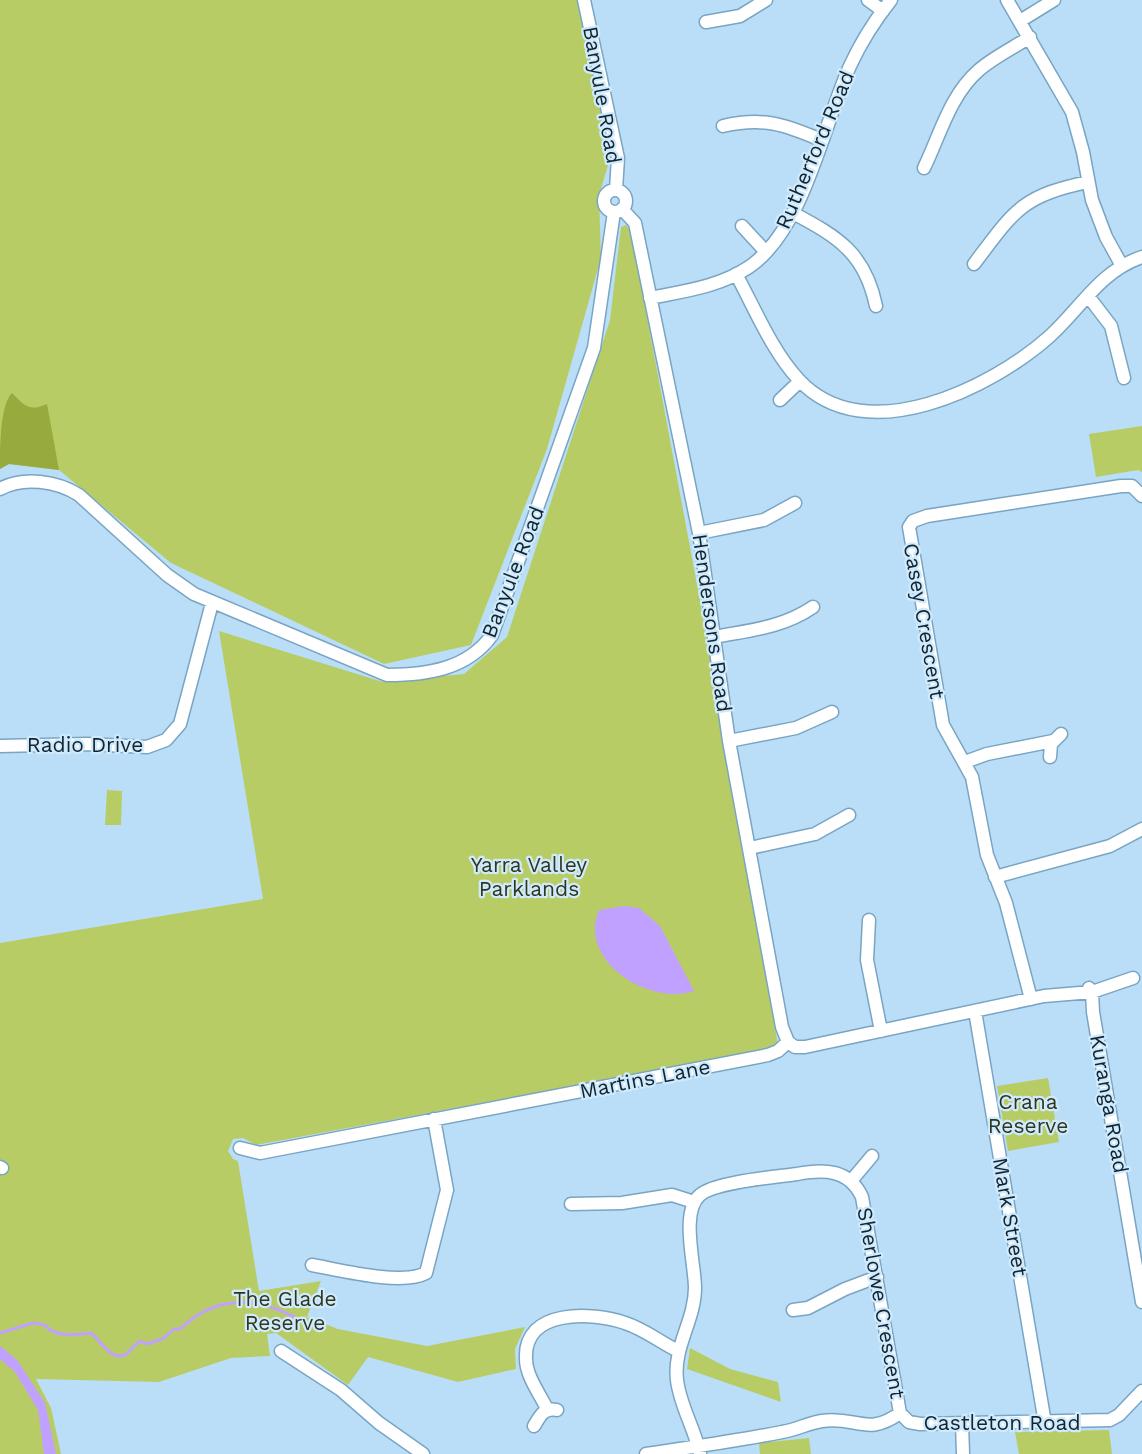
<svg xmlns="http://www.w3.org/2000/svg" width="1142" height="1454" font-family="'Work Sans',sans-serif">
	<rect width="100%" height="100%" fill="#badef8"/>
	<!-- green -->
	<path fill="#b8cc65" d="M 0,0 L 579,0 L 610,159 L 599,195 L 601,258 L 547,449 L 471,645 L 384,664 L 171,563 L 59,470 L 9,464 L 0,469 Z
		M 626,225 L 631,231 L 701,606 L 778,1045 L 768,1050 L 256,1145 L 243,1138 L 233,1139 L 228,1151 L 233,1159 L 238,1161 L 259,1291 L 321,1281 L 307,1317 L 338,1329 L 427,1346 L 525,1327 L 515,1349 L 516,1369 L 458,1382 L 368,1357 L 348,1385 L 276,1333 L 267,1334 L 270,1356 L 231,1358 L 159,1382 L 36,1379 L 51,1408 L 61,1454 L 0,1454 L 0,943 L 263,899 L 219,631 L 383,682 L 464,674 L 507,637 L 610,320 L 621,227 Z
		M 1142,426 L 1142,472 L 1138,470 L 1096,477 L 1089,434 Z
		M 107,790 L 122,791 L 121,825 L 105,825 Z
		M 1048,1078 L 1059,1142 L 1008,1151 L 997,1086 Z
		M 690,1348 L 730,1369 L 778,1382 L 781,1402 L 687,1369 Z
		M 1109,1430 L 1112,1454 L 1019,1454 L 1015,1432 Z
		M 809,1438 L 811,1454 L 760,1454 L 759,1443 Z"/>
	<!-- forest -->
	<path fill="#97aa3d" d="M 12,393 C 25,406 29,412 47,404 L 59,470 L 9,464 L 0,469 C 0,447 0,405 12,393 Z"/>
	<!-- water -->
	<path fill="#c0a1ff" d="M 625,906 L 639,908 L 660,926 L 694,991 C 650,1006 577,961 599,910 Z
		M 0,1346 L 17,1360 L 45,1403 L 56,1454 L 44,1454 L 38,1410 L 15,1372 L 0,1359 Z"/>
	<g fill="none" stroke-linecap="round" stroke-linejoin="round">
		<!-- stream -->
		<path stroke="#c0a1ff" stroke-width="3" d="M 0,1333 L 33,1323 L 45,1325 C 55,1338 76,1335 91,1333 C 99,1338 112,1364 126,1354 C 132,1350 134,1344 141,1341 L 147,1344 L 164,1338 L 174,1329 L 180,1329 C 218,1293 261,1296 305,1323"/>
		<defs>
			<path id="minor" d="M 584,0 L 618,158 L 616,190
				M 868,0 L 883,11
				M 1007,0 L 1072,112 L 1083,152 L 1092,200 L 1106,237 L 1122,266
				M 1020,21 L 1054,0
				M 706,22 L 740,16 L 766,0
				M 723,126 C 763,117 784,124 821,140
				M 924,168 C 940,135 950,95 979,70 C 994,57 1013,48 1030,37
				M604 201a11 11 0 1 1 22 0a11 11 0 1 1-22 0Z
				M 622,209 L 635,223 L 699,533 L 729,741 L 782,1027 L 788,1042
				M 793,213 C 838,237 865,253 876,306
				M 742,226 L 766,252
				M 974,264 C 1014,211 1021,196 1088,182
				M 736,274 C 755,309 772,351 799,380 C 865,451 992,388 1050,336 C 1081,308 1100,271 1142,257
				M 1088,296 L 1111,326 L 1124,378
				M 650,298 C 684,291 719,287 749,267 C 804,230 823,125 850,66 C 861,42 875,20 891,0
				M 780,400 L 800,381
				M 0,489 C 23,476 57,481 79,495 L 167,575 L 194,594 L 387,675 C 427,675 468,669 492,635 L 594,348 L 614,212
				M 699,533 L 764,520 L 795,503
				M 715,637 C 750,630 782,628 813,607
				M 729,741 L 796,728 L 832,712
				M 0,746 L 87,744 L 147,747 L 166,740 L 180,724 L 212,603
				M 1050,757 L 1051,744 L 1061,734
				M 965,762 L 987,754 L 1053,741
				M 750,848 L 815,834 L 849,815
				M 995,877 L 1110,846 L 1142,829
				M 869,920 L 867,960 L 881,1031
				M 1089,988 L 1092,992 L 1093,1012 L 1142,1302
				M 1031,999 L 1006,903 L 987,855 L 972,777 L 943,725 L 909,527 L 913,521 L 927,516 L 1121,486 L 1132,486 L 1142,496
				M 975,1011 L 1045,1423
				M 788,1042 L 795,1047 L 805,1047 L 1044,996 L 1092,992 L 1133,978
				M 240,1148 L 260,1153 L 768,1055 L 778,1051 L 788,1042
				M 0,1167 L 2,1168
				M 851,1181 L 872,1156
				M 571,1204 L 622,1203 L 672,1195 L 694,1202
				M 312,1265 C 340,1270 402,1286 426,1273 L 447,1190 L 434,1119
				M 793,1310 L 808,1308 L 845,1289 L 877,1277
				M 281,1351 L 341,1390 L 379,1423 L 423,1454
				M 547,1409 C 540,1394 526,1376 526,1359 C 523,1308 593,1312 625,1323 C 644,1329 660,1342 678,1351
				M 962,1423 L 963,1454
				M 534,1426 C 540,1416 544,1407 557,1410
				M 646,1454 C 692,1447 737,1441 782,1432 C 796,1430 808,1423 822,1421 C 857,1416 867,1437 900,1413
				M 700,1454 C 695,1429 680,1406 677,1380 C 673,1347 695,1320 695,1288 C 695,1264 680,1212 700,1195 C 714,1182 776,1177 797,1174 C 824,1169 849,1169 862,1197 L 900,1413 L 909,1422 L 920,1424 L 1110,1420 L 1119,1415 L 1142,1391"/>
		</defs>
		<!-- minor casing -->
		<use href="#minor" stroke="#79a5c3" stroke-width="15"/>
		<!-- minor -->
		<use href="#minor" stroke="#fff" stroke-width="12"/>
	</g>
	<g text-anchor="middle" stroke-width="4.5" stroke-linejoin="round" paint-order="stroke">
		<!-- street labels -->
		<g font-size="21" fill="#12242f" stroke="#cfeafd">
			<text transform="translate(602 95) rotate(80)" y="7">Banyule Road</text>
			<text transform="translate(815 150) rotate(-67)" y="7">Rutherford Road</text>
			<text transform="translate(513 572) rotate(-69)" y="7">Banyule Road</text>
			<text transform="translate(924 621) rotate(80)" y="7">Casey Crescent</text>
			<text transform="translate(712 623) rotate(82)" y="7">Hendersons Road</text>
			<text x="85" y="752">Radio Drive</text>
			<text transform="translate(645 1079) rotate(-11)" y="7">Martins Lane</text>
			<text transform="translate(1109 1104) rotate(80)" y="7">Kuranga Road</text>
			<text transform="translate(1010 1217) rotate(80)" y="7">Mark Street</text>
			<text transform="translate(881 1303) rotate(80)" y="7">Sherlowe Crescent</text>
			<text x="1002" y="1430">Castleton Road</text>
		</g>
		<!-- park labels -->
		<g font-size="21" fill="#30351d" stroke="#cfeafd">
			<text x="529" y="872">Yarra Valley<tspan x="529" dy="24">Parklands</tspan></text>
			<text x="1028" y="1109">Crana<tspan x="1028" dy="24">Reserve</tspan></text>
			<text x="285" y="1306">The Glade<tspan x="285" dy="24">Reserve</tspan></text>
		</g>
	</g>
</svg>
